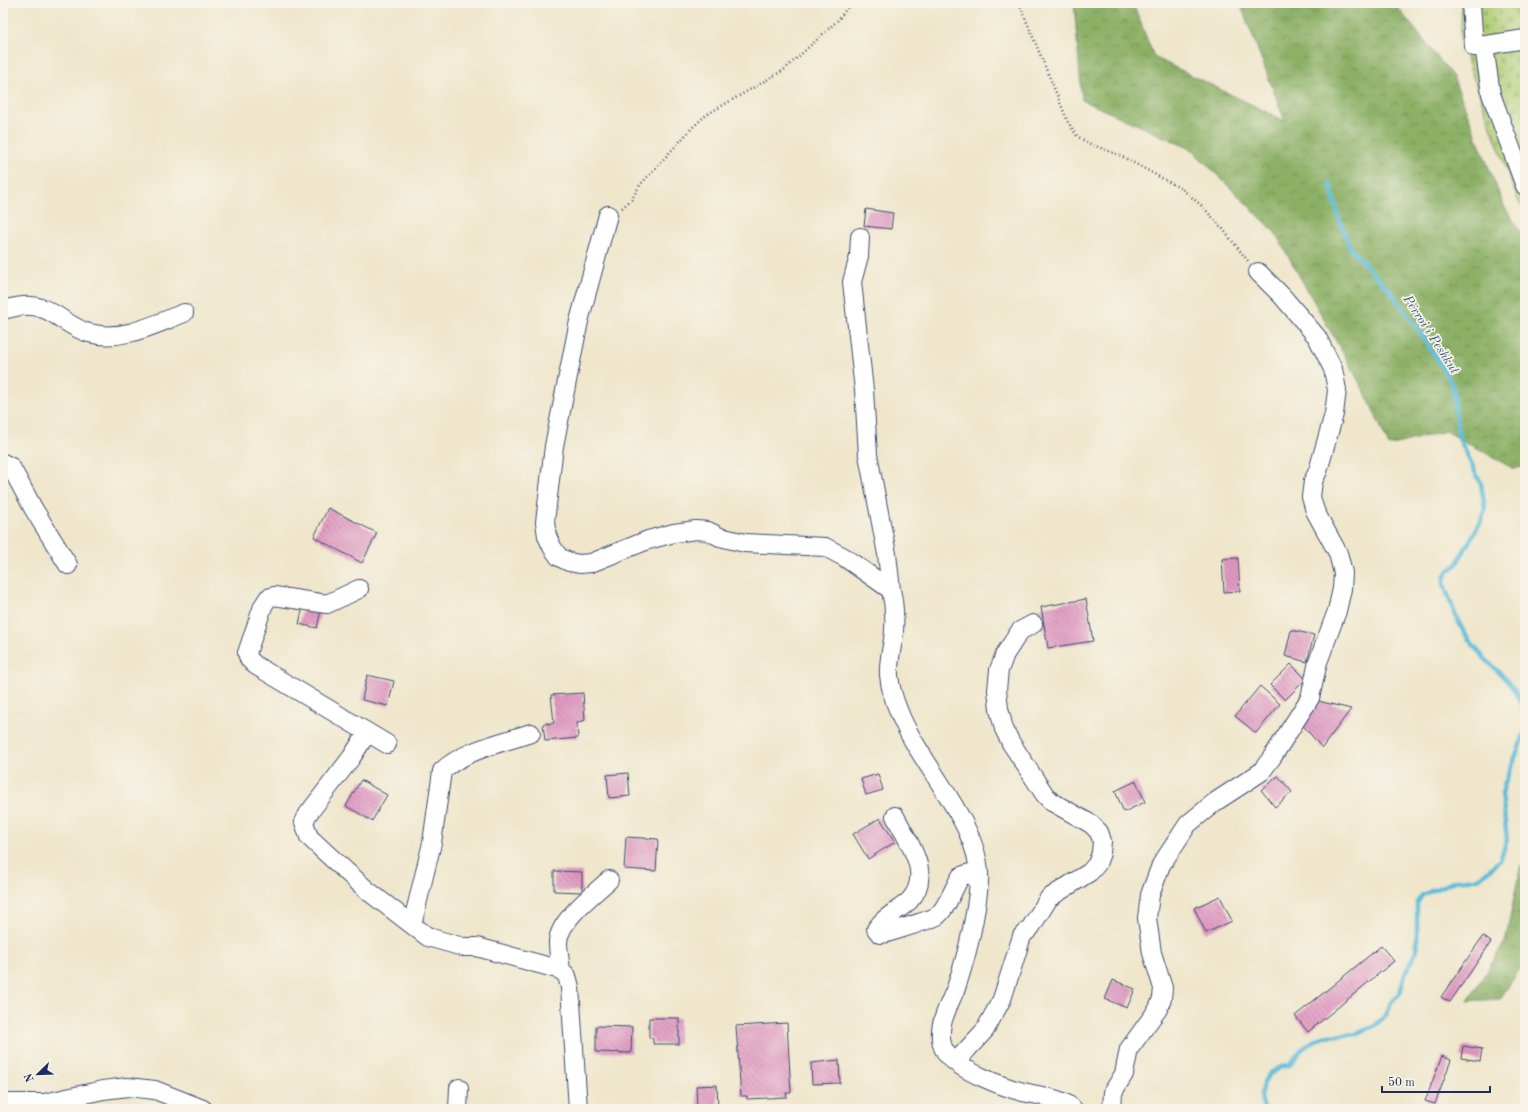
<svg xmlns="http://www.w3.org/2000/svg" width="1528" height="1112" font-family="'Old Standard TT',serif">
	<defs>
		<pattern id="forest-crowns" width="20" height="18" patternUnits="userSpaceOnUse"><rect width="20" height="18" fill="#8cb066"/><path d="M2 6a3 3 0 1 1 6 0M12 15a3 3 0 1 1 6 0" fill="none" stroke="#729057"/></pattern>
		<pattern id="cemetery-stones" width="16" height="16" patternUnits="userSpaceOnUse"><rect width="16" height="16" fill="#b0cd74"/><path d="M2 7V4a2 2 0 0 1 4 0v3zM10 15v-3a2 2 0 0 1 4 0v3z" fill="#97b067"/></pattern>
		<pattern id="building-back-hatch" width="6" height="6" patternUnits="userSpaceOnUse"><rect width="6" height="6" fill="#e098c1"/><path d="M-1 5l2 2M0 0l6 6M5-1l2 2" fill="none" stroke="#b57ca0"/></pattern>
	</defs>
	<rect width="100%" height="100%" fill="#f7f3e8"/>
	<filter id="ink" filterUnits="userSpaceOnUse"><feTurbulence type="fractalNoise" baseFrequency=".025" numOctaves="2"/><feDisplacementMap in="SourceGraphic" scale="8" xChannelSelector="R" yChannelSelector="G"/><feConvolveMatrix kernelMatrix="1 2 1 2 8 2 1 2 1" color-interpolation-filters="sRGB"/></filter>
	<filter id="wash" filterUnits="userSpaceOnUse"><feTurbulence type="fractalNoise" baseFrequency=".012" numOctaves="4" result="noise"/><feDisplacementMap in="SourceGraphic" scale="16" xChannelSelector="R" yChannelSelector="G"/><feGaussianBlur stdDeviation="0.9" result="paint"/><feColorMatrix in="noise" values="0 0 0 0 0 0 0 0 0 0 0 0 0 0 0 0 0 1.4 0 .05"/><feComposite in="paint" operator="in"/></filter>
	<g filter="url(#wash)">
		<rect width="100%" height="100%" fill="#efe6cb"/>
		<!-- forest -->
		<path fill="url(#forest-crowns)" stroke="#547062" d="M 1074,3 L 1133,3 L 1154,57 L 1285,121 L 1240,3 L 1394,3 L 1453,77 L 1504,206 L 1525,239 L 1525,466 L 1514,469 L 1446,431 L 1389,446 L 1366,394 L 1274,231 L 1191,149 L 1082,100 Z
			M 1525,854 L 1525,961 L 1500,999 L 1468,1001 L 1505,942 L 1517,883 Z"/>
		<!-- cemetery -->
		<path fill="url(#cemetery-stones)" stroke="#667e69" d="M 1462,3 L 1525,3 L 1525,211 L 1518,201 L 1460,41 Z"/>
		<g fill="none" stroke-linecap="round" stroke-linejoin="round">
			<!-- stream -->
			<path stroke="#5cbcda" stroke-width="4.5" d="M 1330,183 L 1337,212 L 1350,248 L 1390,291 L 1416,326 L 1444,370 L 1453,387 L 1459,438 L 1481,484 L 1485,509 L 1481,521 L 1456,565 L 1447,572 L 1444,578 L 1444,585 C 1451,603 1458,626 1470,641 C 1491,671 1513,675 1525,714
				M 1264,1109 C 1256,1088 1266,1068 1290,1065 L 1301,1050 L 1315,1040 L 1327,1036 L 1357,1034 L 1372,1027 L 1386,1016 L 1391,1002 L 1400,993 L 1405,974 L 1417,949 L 1417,903 L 1422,895 L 1457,880 L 1476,879 L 1482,876 L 1500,860 L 1507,840 L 1502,794 L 1504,786 L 1525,732"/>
		</g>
		<g id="blocks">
			<!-- building -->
			<path fill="url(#building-back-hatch)" d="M 866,209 L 893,213 L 891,229 L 864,226 Z
				M 328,508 L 377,533 L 362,563 L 314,537 Z
				M 1238,558 L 1240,591 L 1224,592 L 1222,559 Z
				M 1086,599 L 1093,641 L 1048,648 L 1041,607 Z
				M 303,606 L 321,610 L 317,628 L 299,624 Z
				M 1291,630 L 1314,635 L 1307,662 L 1285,656 Z
				M 1291,664 L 1306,679 L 1285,700 L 1270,685 Z
				M 367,675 L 394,681 L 388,706 L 362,700 Z
				M 1260,686 L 1280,704 L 1256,733 L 1235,716 Z
				M 583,693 L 585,720 L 577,723 L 578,738 L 545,741 L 543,724 L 554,723 L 551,695 Z
				M 1318,701 L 1351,709 L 1322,748 L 1301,723 Z
				M 628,773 L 630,796 L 609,798 L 607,775 Z
				M 878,774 L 883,790 L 866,795 L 861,779 Z
				M 1278,776 L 1292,792 L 1275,807 L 1261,790 Z
				M 361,780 L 387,795 L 372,821 L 346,806 Z
				M 1136,781 L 1145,802 L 1124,812 L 1115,791 Z
				M 880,818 L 895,842 L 868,859 L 853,834 Z
				M 626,837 L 658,839 L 656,871 L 624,869 Z
				M 554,871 L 582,872 L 582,892 L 554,891 Z
				M 1220,896 L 1232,921 L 1206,933 L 1194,908 Z
				M 1483,936 L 1491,942 L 1450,1002 L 1441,997 Z
				M 1381,946 L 1394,961 L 1308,1032 L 1295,1016 Z
				M 1113,980 L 1135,989 L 1127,1008 L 1105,999 Z
				M 649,1018 L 679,1018 L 679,1044 L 653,1044 L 653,1038 L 649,1038 Z
				M 787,1023 L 791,1093 L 786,1093 L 787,1097 L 747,1099 L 747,1096 L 741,1096 L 736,1026 Z
				M 596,1026 L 632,1027 L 631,1053 L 596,1052 Z
				M 1463,1046 L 1482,1049 L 1480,1061 L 1461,1058 Z
				M 1442,1056 L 1451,1060 L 1435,1104 L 1425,1101 Z
				M 839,1060 L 840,1083 L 812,1084 L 811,1063 Z
				M 717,1085 L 718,1107 L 697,1107 L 696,1086 Z"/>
		</g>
	</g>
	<g filter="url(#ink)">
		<use href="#blocks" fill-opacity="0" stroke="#3b4a6e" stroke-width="1"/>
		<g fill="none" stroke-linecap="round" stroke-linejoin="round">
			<defs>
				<path id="minor" d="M 1471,3 L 1474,47 L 1525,39
					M 1484,46 L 1491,94 L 1525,186
					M 608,215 L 579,321 L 554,446 L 545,522 L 547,536 L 552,547 L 559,557 L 569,562 L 580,564 L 591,563 L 648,540 L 674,533 L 696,530 L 708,531 L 720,537 L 745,543 L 825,547 L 844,557 L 891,590 C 894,603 895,617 894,631 C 893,646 888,659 889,675 C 890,687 894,700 899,712 C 919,764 983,827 979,882 C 976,917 967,955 956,988 C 951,1000 945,1011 942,1024 C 940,1033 940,1046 947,1054 C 959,1070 1003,1087 1023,1092 C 1035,1095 1066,1099 1073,1109
					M 860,237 L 859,256 L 852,282 L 864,390 L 868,455 L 887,554 L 891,590
					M 3,310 C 11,308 22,305 31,306 C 52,307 69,328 89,333 C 122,342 155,324 184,313
					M 3,463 L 11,467 L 33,508 L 68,565
					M 359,589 L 327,604 L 274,596 L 268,598 L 263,606 L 247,653 L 249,659 L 255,665 L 387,744
					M 367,733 L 351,758 L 308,814 L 304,822 L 309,837 L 326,853 L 368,891 L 428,937 L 463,947 L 477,947 L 561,970 L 567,976 L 570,987 L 578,1109
					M 895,816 C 908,842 934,875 909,901 C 901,908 892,913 884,920 C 881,922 879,926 876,929 L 880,934 L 887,933 C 896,930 931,920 937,916 C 947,908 954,887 961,876 L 970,873 L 979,881
					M 412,925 L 432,843 L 442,771 C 462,751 504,742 531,733
					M 561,970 C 560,961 558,951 558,942 C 559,920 593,895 609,880
					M 961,1065 L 962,1055 L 985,1030 L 1002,999 L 1022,936 L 1031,927 L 1049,898 L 1090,872 L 1097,864 L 1101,853 L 1102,841 L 1099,832 L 1091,824 L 1052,802 L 1045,795 L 1011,743 L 1004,729 L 999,709 L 997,690 L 999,670 L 1005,654 L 1020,631 L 1033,624
					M 3,1103 L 44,1103 L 103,1090 L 128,1087 L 155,1090 L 203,1109
					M 458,1109 L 459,1088
					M 1112,1109 L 1113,1092 L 1124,1074 L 1129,1049 L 1158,1009 L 1162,998 L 1163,988 L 1152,953 L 1147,918 L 1150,895 L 1161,865 L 1188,824 L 1215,802 L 1261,772 L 1273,756 L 1310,698 L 1318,662 L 1337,611 L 1342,589 L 1343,573 L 1338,553 L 1315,511 L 1311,497 L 1313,481 L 1318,471 L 1334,414 L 1337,390 L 1333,369 L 1317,337 L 1282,296 L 1258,272"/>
			</defs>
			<!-- minor casing -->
			<use href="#minor" stroke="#3b4a6e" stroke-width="20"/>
			<!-- path -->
			<path stroke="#3b4a6e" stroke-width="2.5" stroke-dasharray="1 3" stroke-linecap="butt" d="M 1019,3 L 1068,122 L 1077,136 L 1088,143 L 1121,156 L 1182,189 L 1202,206 L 1222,228 L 1248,261
				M 622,208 L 631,200 L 640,185 L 693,127 L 706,115 L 784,70 L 837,21 L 851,3"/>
			<!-- minor -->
			<use href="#minor" stroke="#fff" stroke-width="18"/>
		</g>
	</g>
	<g text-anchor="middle" stroke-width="3.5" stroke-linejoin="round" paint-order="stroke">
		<!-- water labels -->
		<g font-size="13" font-style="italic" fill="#2e5983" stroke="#f7f3e8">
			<text transform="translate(1432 334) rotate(57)" y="5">Përroi i Peshkut</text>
		</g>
	</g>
	<!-- margin -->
	<rect width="1528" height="1112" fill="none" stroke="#f7f3e8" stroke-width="16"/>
	<!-- north arrow -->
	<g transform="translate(38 1074) rotate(247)" stroke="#f7f3e8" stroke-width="3" paint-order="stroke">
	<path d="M0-3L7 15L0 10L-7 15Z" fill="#1b2f5e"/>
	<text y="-6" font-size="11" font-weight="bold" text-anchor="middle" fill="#1b2f5e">N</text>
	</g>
	<!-- scale -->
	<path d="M1382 1086v6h108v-6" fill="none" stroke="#1b2f5e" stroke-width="2"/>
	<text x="1388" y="1086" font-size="12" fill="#1b2f5e" stroke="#f7f3e8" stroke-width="3" paint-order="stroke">50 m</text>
</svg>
